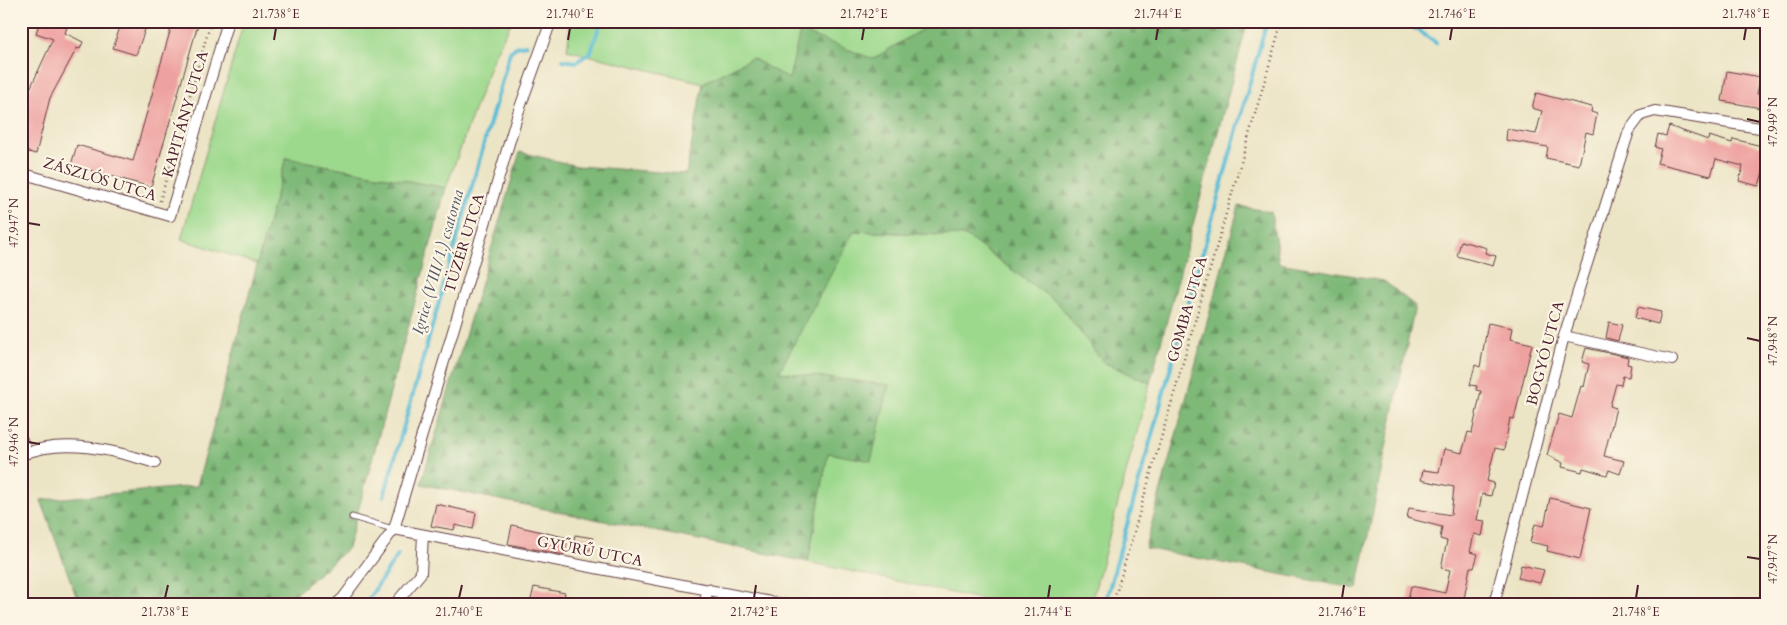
<svg xmlns="http://www.w3.org/2000/svg" width="1787" height="625" font-family="Cardo,serif">
	<defs>
		<pattern id="forest-firs" width="22" height="20" patternUnits="userSpaceOnUse" patternTransform="scale(1.25)"><rect width="22" height="20" fill="#7eb978"/><path d="M5 1l3.5 6h-7zM16 11l3.5 6h-7z" fill="#699663"/></pattern>
	</defs>
	<rect width="100%" height="100%" fill="#fcf5e5"/>
	<filter id="ink" filterUnits="userSpaceOnUse"><feTurbulence type="fractalNoise" baseFrequency=".02" numOctaves="2"/><feDisplacementMap in="SourceGraphic" scale="10" xChannelSelector="R" yChannelSelector="G"/><feConvolveMatrix kernelMatrix="1 2 1 2 8 2 1 2 1" color-interpolation-filters="sRGB"/></filter>
	<filter id="wash" filterUnits="userSpaceOnUse"><feTurbulence type="fractalNoise" baseFrequency=".0096" numOctaves="4" result="noise"/><feDisplacementMap in="SourceGraphic" scale="20" xChannelSelector="R" yChannelSelector="G"/><feGaussianBlur stdDeviation="1.12" result="paint"/><feColorMatrix in="noise" values="0 0 0 0 0 0 0 0 0 0 0 0 0 0 0 0 0 1.4 0 .05"/><feComposite in="paint" operator="in"/></filter>
	<g filter="url(#wash)">
		<rect width="100%" height="100%" fill="#ebe4c5"/>
		<!-- green -->
		<path fill="#9dd98d" stroke="#747c5c" d="M 244,21 L 512,21 L 493,58 L 446,188 L 286,158 L 257,264 L 181,239 Z
			M 571,21 L 936,21 L 873,59 L 800,32 L 789,80 L 752,58 L 703,83 L 567,50 Z
			M 853,231 L 966,236 L 1059,304 L 1103,362 L 1150,383 L 1091,604 L 1003,604 L 808,562 L 828,453 L 889,385 L 779,372 Z"/>
		<!-- forest -->
		<path fill="url(#forest-firs)" stroke="#646c52" d="M 936,21 L 1248,21 L 1150,383 L 1103,362 L 1059,304 L 966,236 L 854,231 L 779,372 L 889,385 L 871,461 L 828,453 L 808,562 L 421,484 L 520,152 L 577,166 L 686,174 L 703,83 L 752,58 L 789,79 L 800,31 L 873,59 Z
			M 286,158 L 446,188 L 348,548 L 284,604 L 79,604 L 41,500 L 197,486 Z
			M 1239,206 L 1271,212 L 1279,263 L 1384,281 L 1415,306 L 1357,589 L 1145,548 Z"/>
		<g fill="none" stroke-linecap="round" stroke-linejoin="round">
			<!-- stream -->
			<path stroke="#58bcd6" stroke-width="4" d="M 1405,21 L 1436,43
				M 563,60 L 576,62 L 591,52 L 601,21
				M 384,496 L 510,52 L 516,47 L 526,45
				M 365,604 L 398,555
				M 1105,604 L 1267,21"/>
		</g>
		<g id="blocks">
			<!-- building -->
			<path fill="#eea2a0" d="M 40,21 L 69,21 L 65,33 L 83,42 L 80,49 L 77,48 L 50,98 L 36,154 L 21,150 L 21,121 L 28,93 L 53,39 L 36,33 Z
				M 122,21 L 148,21 L 136,55 L 113,48 Z
				M 173,21 L 199,21 L 151,187 L 71,165 L 77,145 L 133,161 Z
				M 1727,71 L 1760,77 L 1757,94 L 1763,95 L 1761,108 L 1722,101 Z
				M 1536,93 L 1592,107 L 1591,112 L 1597,114 L 1593,134 L 1586,132 L 1579,165 L 1546,158 L 1548,147 L 1506,140 L 1507,129 L 1536,134 L 1542,111 L 1532,108 Z
				M 1669,126 L 1708,140 L 1709,136 L 1732,143 L 1733,139 L 1766,147 L 1766,161 L 1759,186 L 1739,181 L 1743,166 L 1716,159 L 1711,176 L 1657,163 L 1661,149 L 1655,147 L 1658,134 L 1666,136 Z
				M 1461,241 L 1487,248 L 1485,253 L 1496,256 L 1493,266 L 1457,256 Z
				M 1638,307 L 1661,312 L 1658,324 L 1635,318 Z
				M 1609,322 L 1622,325 L 1618,341 L 1606,338 Z
				M 1488,323 L 1512,328 L 1510,339 L 1532,344 L 1514,419 L 1510,418 L 1504,450 L 1495,448 L 1487,481 L 1494,483 L 1491,496 L 1482,494 L 1477,520 L 1485,521 L 1482,536 L 1474,534 L 1470,552 L 1478,554 L 1474,568 L 1470,567 L 1463,604 L 1407,604 L 1411,586 L 1445,593 L 1450,570 L 1441,568 L 1447,541 L 1440,539 L 1442,527 L 1407,518 L 1409,508 L 1451,515 L 1454,487 L 1421,480 L 1423,470 L 1439,472 L 1444,449 L 1462,453 L 1468,432 L 1472,433 L 1481,391 L 1476,390 L 1477,386 L 1470,385 L 1475,365 L 1480,367 Z
				M 1586,348 L 1628,357 L 1627,364 L 1631,365 L 1629,377 L 1623,376 L 1621,385 L 1616,384 L 1610,406 L 1616,408 L 1604,456 L 1624,461 L 1620,474 L 1609,470 L 1607,475 L 1583,468 L 1582,472 L 1562,467 L 1563,463 L 1547,455 L 1559,414 L 1572,418 L 1581,386 L 1584,387 L 1589,364 L 1582,362 Z
				M 1550,498 L 1591,508 L 1580,559 L 1547,551 L 1548,546 L 1530,542 L 1535,524 L 1544,526 Z
				M 436,504 L 476,513 L 473,529 L 455,525 L 454,530 L 431,526 Z
				M 512,525 L 568,538 L 564,555 L 508,544 Z
				M 575,535 L 593,538 L 591,550 L 573,547 Z
				M 1521,565 L 1544,570 L 1540,583 L 1518,578 Z
				M 534,587 L 565,593 L 563,604 L 530,604 Z"/>
		</g>
	</g>
	<g filter="url(#ink)">
		<use href="#blocks" fill-opacity="0" stroke="#623d42" stroke-width="1"/>
		<g fill="none" stroke-linecap="round" stroke-linejoin="round">
			<defs>
				<path id="service" d="M 352,517 L 393,529"/>
				<path id="minor" d="M 21,173 L 170,216 L 228,21
					M 1564,336 L 1672,360
					M 21,438 L 28,453
					M 21,455 C 63,437 113,450 155,463
					M 394,529 L 781,604
					M 336,604 L 343,598 L 394,529 L 518,113 L 551,21
					M 395,604 L 421,573 L 423,535
					M 704,604 L 708,589
					M 1494,604 L 1564,336 L 1629,131 L 1641,115 L 1655,111 L 1766,129"/>
			</defs>
			<!-- service casing -->
			<use href="#service" stroke="#623d42" stroke-width="7"/>
			<!-- minor casing -->
			<use href="#minor" stroke="#623d42" stroke-width="12"/>
			<!-- path -->
			<path stroke="#623d42" stroke-width="2.5" stroke-dasharray="1 4" stroke-linecap="butt" d="M 160,201 L 211,21
				M 1113,604 L 1282,21"/>
			<!-- service -->
			<use href="#service" stroke="#fff" stroke-width="5"/>
			<!-- minor -->
			<use href="#minor" stroke="#fff" stroke-width="10"/>
		</g>
	</g>
	<!-- ticks -->
	<path fill="none" stroke="#4a1f2b" stroke-width="2" d="M 274,40 L 276,28M 568,40 L 570,28M 862,40 L 864,28M 1156,40 L 1158,28M 1450,40 L 1452,28M 1744,40 L 1746,28M 1747,119 L 1760,122M 28,223 L 40,225M 1747,338 L 1760,341M 28,442 L 40,444M 1747,557 L 1760,559M 165,598 L 168,585M 459,598 L 462,585M 754,598 L 756,585M 1048,598 L 1050,585M 1342,598 L 1344,585M 1636,598 L 1638,585"/>
	<g text-anchor="middle" stroke-width="4.5" stroke-linejoin="round" paint-order="stroke">
		<!-- street labels -->
		<g font-size="15" fill="#4a1f2b" stroke="#fcf5e5">
			<text transform="translate(185 114) rotate(-74)" y="5">KAPITÁNY UTCA</text>
			<text transform="translate(100 179) rotate(17)" y="5">ZÁSZLÓS UTCA</text>
			<text transform="translate(464 243) rotate(-73)" y="5">TÜZÉR UTCA</text>
			<text transform="translate(1187 309) rotate(-74)" y="5">GOMBA UTCA</text>
			<text transform="translate(1545 353) rotate(-75)" y="5">BOGYÓ UTCA</text>
			<text transform="translate(590 551) rotate(11)" y="5">GYŰRŰ UTCA</text>
		</g>
		<!-- water labels -->
		<g font-size="16" font-style="italic" fill="#4f5667" stroke="#fcf5e5">
			<text transform="translate(437 262) rotate(-74)" y="6">Igrice (VIII/1.) csatorna</text>
		</g>
	</g>
	<!-- margin -->
	<rect width="1787" height="625" fill="none" stroke="#fcf5e5" stroke-width="55"/>
	<rect x="28" y="28" width="1732" height="570" fill="none" stroke="#4a1f2b" stroke-width="2"/>
	<g font-size="12" text-anchor="middle" fill="#4a1f2b">
		<text x="276" y="18">21.738°E</text>
		<text x="570" y="18">21.740°E</text>
		<text x="864" y="18">21.742°E</text>
		<text x="1158" y="18">21.744°E</text>
		<text x="1452" y="18">21.746°E</text>
		<text x="1746" y="18">21.748°E</text>
		<text transform="translate(1773 122) rotate(-90)" y="4">47.949°N</text>
		<text transform="translate(14 223) rotate(-90)" y="4">47.947°N</text>
		<text transform="translate(1773 341) rotate(-90)" y="4">47.948°N</text>
		<text transform="translate(14 442) rotate(-90)" y="4">47.946°N</text>
		<text transform="translate(1773 559) rotate(-90)" y="4">47.947°N</text>
		<text x="165" y="616">21.738°E</text>
		<text x="459" y="616">21.740°E</text>
		<text x="754" y="616">21.742°E</text>
		<text x="1048" y="616">21.744°E</text>
		<text x="1342" y="616">21.746°E</text>
		<text x="1636" y="616">21.748°E</text>
	</g>
</svg>
